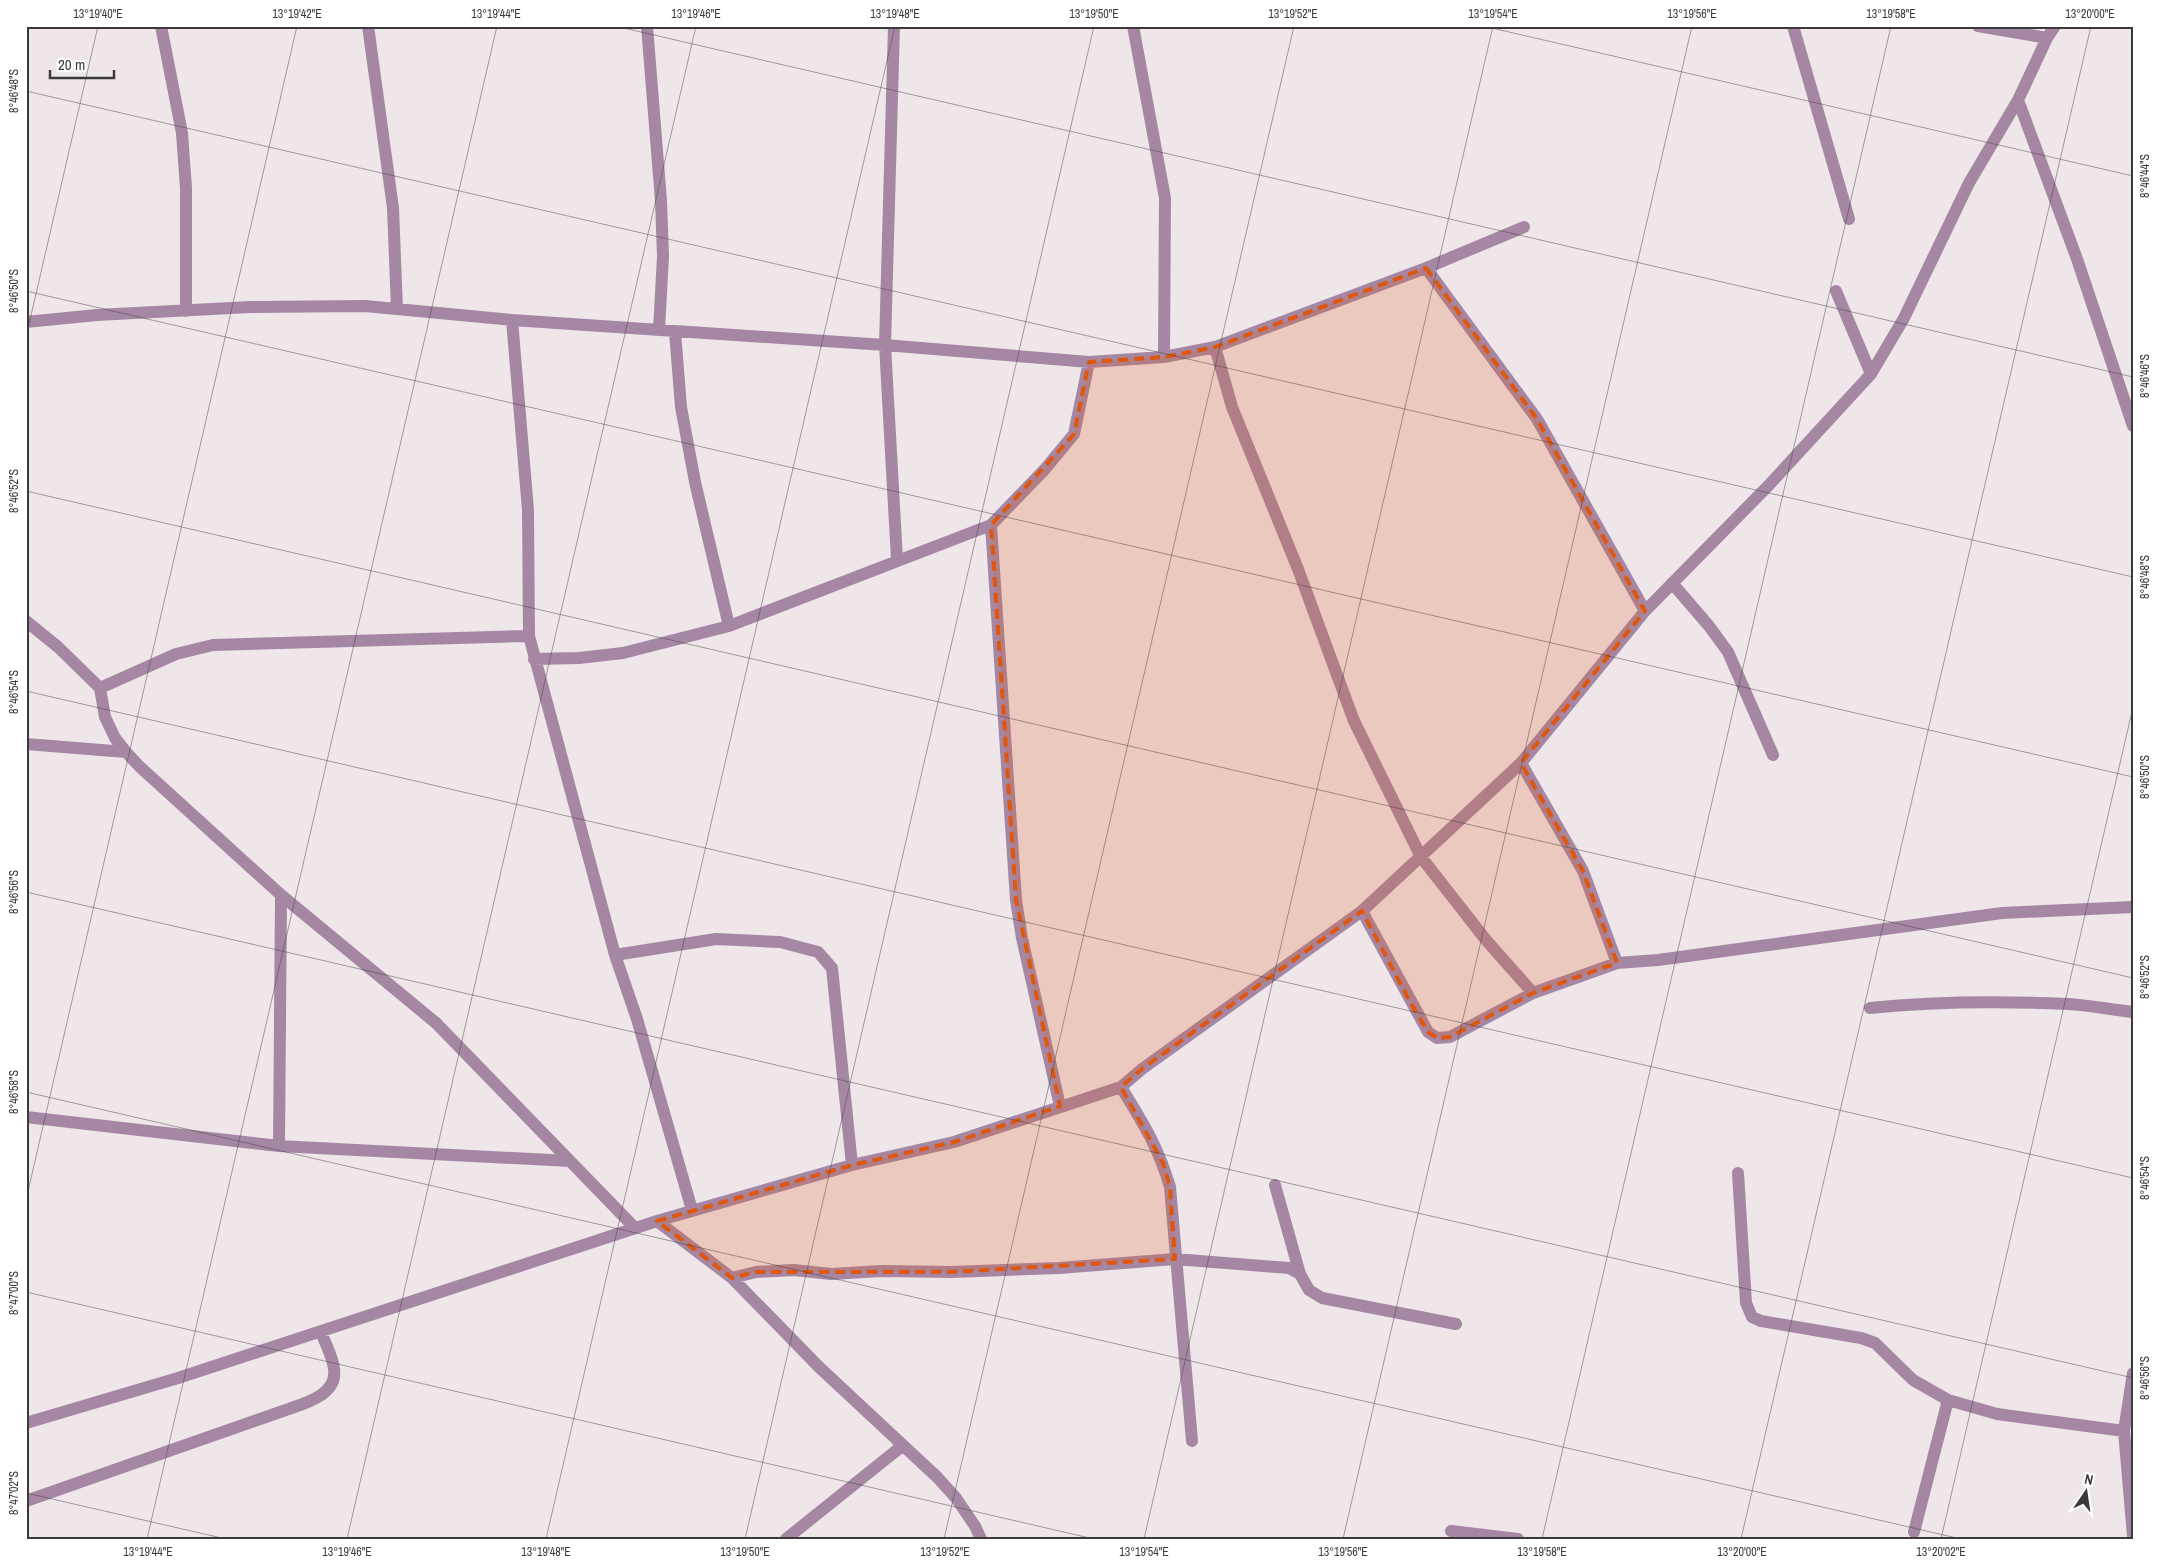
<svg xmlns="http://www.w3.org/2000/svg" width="2159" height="1565" font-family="'Archivo Narrow',sans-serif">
	<rect width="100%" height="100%" fill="#efe6ea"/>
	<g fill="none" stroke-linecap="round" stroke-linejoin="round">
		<!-- minor -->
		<path stroke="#a587a4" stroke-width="12" d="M 161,26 L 182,133 L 186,188 L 186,311
			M 368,26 L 393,208 L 397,309
			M 647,26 L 661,201 L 663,256 L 659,330
			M 894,26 L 885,345 L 897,560
			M 1133,26 L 1165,198 L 1164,357
			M 1793,26 L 1849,219
			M 1978,26 L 2047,38
			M 2018,100 L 2077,259 L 2133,426
			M 1426,268 L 1537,419 L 1645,611
			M 1836,291 L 1871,374
			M 512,320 L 528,510 L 529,636 L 615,955 L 637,1019 L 692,1210
			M 26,322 L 97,315 L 250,307 L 365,306 L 512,320 L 885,345 L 1089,362 L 1164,357 L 1215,347 L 1426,268 L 1524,227
			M 675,332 L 681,407 L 695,482 L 729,626
			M 1215,347 L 1232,407 L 1298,569 L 1354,721 L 1421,857 L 1486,940 L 1533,993
			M 991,525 L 1016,900 L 1022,938 L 1060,1106
			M 1672,583 L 1709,626 L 1728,652 L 1773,755
			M 26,621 L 58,647 L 100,688 L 105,717 L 115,738 L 126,752 L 139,766 L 281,895 L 436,1023 L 635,1228
			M 534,659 L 579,658 L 623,653 L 729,626 L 991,525 L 1045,469 L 1074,434 L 1089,362
			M 100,688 L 176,654 L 213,645 L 529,636
			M 26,744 L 126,752
			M 1521,763 L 1583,871 L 1617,963
			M 1362,911 L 1428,1032 L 1437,1038 L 1450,1037 L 1533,993 L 1617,963 L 1658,960 L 2002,913 L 2133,907
			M 615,955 L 716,939 L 780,942 L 818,952 L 832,968 L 852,1165
			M 1870,1008 C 1936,1001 2002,1001 2068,1004 C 2090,1005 2111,1010 2133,1012
			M 1121,1087 C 1143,1123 1158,1146 1170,1187 L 1192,1441
			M 26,1117 L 279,1146 L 570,1161
			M 279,1146 L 281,895
			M 1738,1173 L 1746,1303 L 1752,1317 L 1761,1321 L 1861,1338 L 1875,1343 L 1913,1380 L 1948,1400 L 1997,1414 L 2124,1431
			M 1275,1185 L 1300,1274
			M 657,1221 L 732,1278 L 819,1367 L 937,1477 L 956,1498 L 975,1526 L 981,1539
			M 732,1278 L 756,1272 L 794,1270 L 831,1274 L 881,1271 L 952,1272 L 1059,1268 L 1175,1259 L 1289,1268 L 1300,1274 L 1309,1290 L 1322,1298 L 1456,1324
			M 2133,1373 L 2124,1431 L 2133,1536
			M 26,1423 L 178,1378 L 657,1221 L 852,1165 L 954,1142 L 1121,1087 L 1142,1069 L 1362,911 L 1521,763 L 1645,611 L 1769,485 L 1871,374 L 1904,318 L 1969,183 L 2018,100 L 2047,38 L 2055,26
			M 26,1501 L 283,1411 C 302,1404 338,1396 334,1369 C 333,1357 325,1343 321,1332
			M 1451,1531 L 1518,1539
			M 1914,1532 L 1948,1400
			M 786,1539 L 902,1446"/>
	</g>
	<!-- marked area -->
	<path fill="#df570e" fill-opacity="0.2" stroke="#df570e" stroke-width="4" stroke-dasharray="10 6" stroke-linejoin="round" d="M 1426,268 L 1537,419 L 1645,611 L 1521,763 L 1583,871 L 1617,963 L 1533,993 L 1450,1037 L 1437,1038 L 1428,1032 L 1410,1002 L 1362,911 L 1142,1069 L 1121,1087 L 1163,1163 L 1170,1187 L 1175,1259 L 952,1272 L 756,1272 L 732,1278 L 657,1221 L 852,1165 L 954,1142 L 1060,1106 L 1016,900 L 991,525 L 1074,434 L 1089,362 L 1164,357 L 1215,347 Z"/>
	<!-- ticks -->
	<path fill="none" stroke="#3c393a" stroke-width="1" stroke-opacity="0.45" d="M 615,26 L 2133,377M 1483,26 L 2133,176M 26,91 L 2133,577M 26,291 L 2133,777M 26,337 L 98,26M 26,491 L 2133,978M 26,691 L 2133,1178M 26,892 L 2133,1378M 26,1092 L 1961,1539M 26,1200 L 297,26M 26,1292 L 1094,1539M 26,1493 L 226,1539M 147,1539 L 497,26M 347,1539 L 696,26M 546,1539 L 895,26M 745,1539 L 1094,26M 944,1539 L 1294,26M 1144,1539 L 1493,26M 1343,1539 L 1692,26M 1542,1539 L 1891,26M 1741,1539 L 2091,26M 1941,1539 L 2133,707"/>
	<!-- border -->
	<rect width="2159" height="1565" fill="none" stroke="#ffffff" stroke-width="55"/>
	<!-- north arrow -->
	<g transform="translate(2086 1492) rotate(13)" stroke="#ffffff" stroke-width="4" paint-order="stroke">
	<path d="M0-4L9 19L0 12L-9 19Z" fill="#3c393a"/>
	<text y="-8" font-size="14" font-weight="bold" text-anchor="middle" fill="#3c393a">N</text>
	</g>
	<!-- scale -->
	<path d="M50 70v8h64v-8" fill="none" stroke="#3c393a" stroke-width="2.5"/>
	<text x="58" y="70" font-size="15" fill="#3c393a" stroke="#ffffff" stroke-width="4" paint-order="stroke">20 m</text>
	<rect x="28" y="28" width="2104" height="1510" fill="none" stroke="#3c393a" stroke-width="2"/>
	<g font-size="12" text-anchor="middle" fill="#3c393a">
		<text x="98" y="18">13°19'40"E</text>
		<text x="297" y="18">13°19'42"E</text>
		<text x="496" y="18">13°19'44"E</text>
		<text x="696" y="18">13°19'46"E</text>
		<text x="895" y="18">13°19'48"E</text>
		<text x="1094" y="18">13°19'50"E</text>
		<text x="1293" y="18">13°19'52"E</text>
		<text x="1493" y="18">13°19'54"E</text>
		<text x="1692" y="18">13°19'56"E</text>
		<text x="1891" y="18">13°19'58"E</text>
		<text x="2090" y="18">13°20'00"E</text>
		<text transform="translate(14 91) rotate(-90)" y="4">8°46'48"S</text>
		<text transform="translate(2145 176) rotate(-90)" y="4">8°46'44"S</text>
		<text transform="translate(14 291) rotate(-90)" y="4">8°46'50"S</text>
		<text transform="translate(2145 376) rotate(-90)" y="4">8°46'46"S</text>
		<text transform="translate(14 491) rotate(-90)" y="4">8°46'52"S</text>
		<text transform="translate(2145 577) rotate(-90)" y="4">8°46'48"S</text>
		<text transform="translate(14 692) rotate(-90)" y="4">8°46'54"S</text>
		<text transform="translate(2145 777) rotate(-90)" y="4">8°46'50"S</text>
		<text transform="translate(14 892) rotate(-90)" y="4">8°46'56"S</text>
		<text transform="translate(2145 977) rotate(-90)" y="4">8°46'52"S</text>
		<text transform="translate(14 1092) rotate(-90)" y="4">8°46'58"S</text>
		<text transform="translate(2145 1178) rotate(-90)" y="4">8°46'54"S</text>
		<text transform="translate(14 1293) rotate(-90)" y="4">8°47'00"S</text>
		<text transform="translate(2145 1378) rotate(-90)" y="4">8°46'56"S</text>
		<text transform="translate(14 1493) rotate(-90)" y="4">8°47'02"S</text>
		<text x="148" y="1556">13°19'44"E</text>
		<text x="347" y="1556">13°19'46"E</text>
		<text x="546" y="1556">13°19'48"E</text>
		<text x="745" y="1556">13°19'50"E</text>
		<text x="945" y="1556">13°19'52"E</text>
		<text x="1144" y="1556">13°19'54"E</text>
		<text x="1343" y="1556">13°19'56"E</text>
		<text x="1542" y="1556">13°19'58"E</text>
		<text x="1742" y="1556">13°20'00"E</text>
		<text x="1941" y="1556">13°20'02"E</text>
	</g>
</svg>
